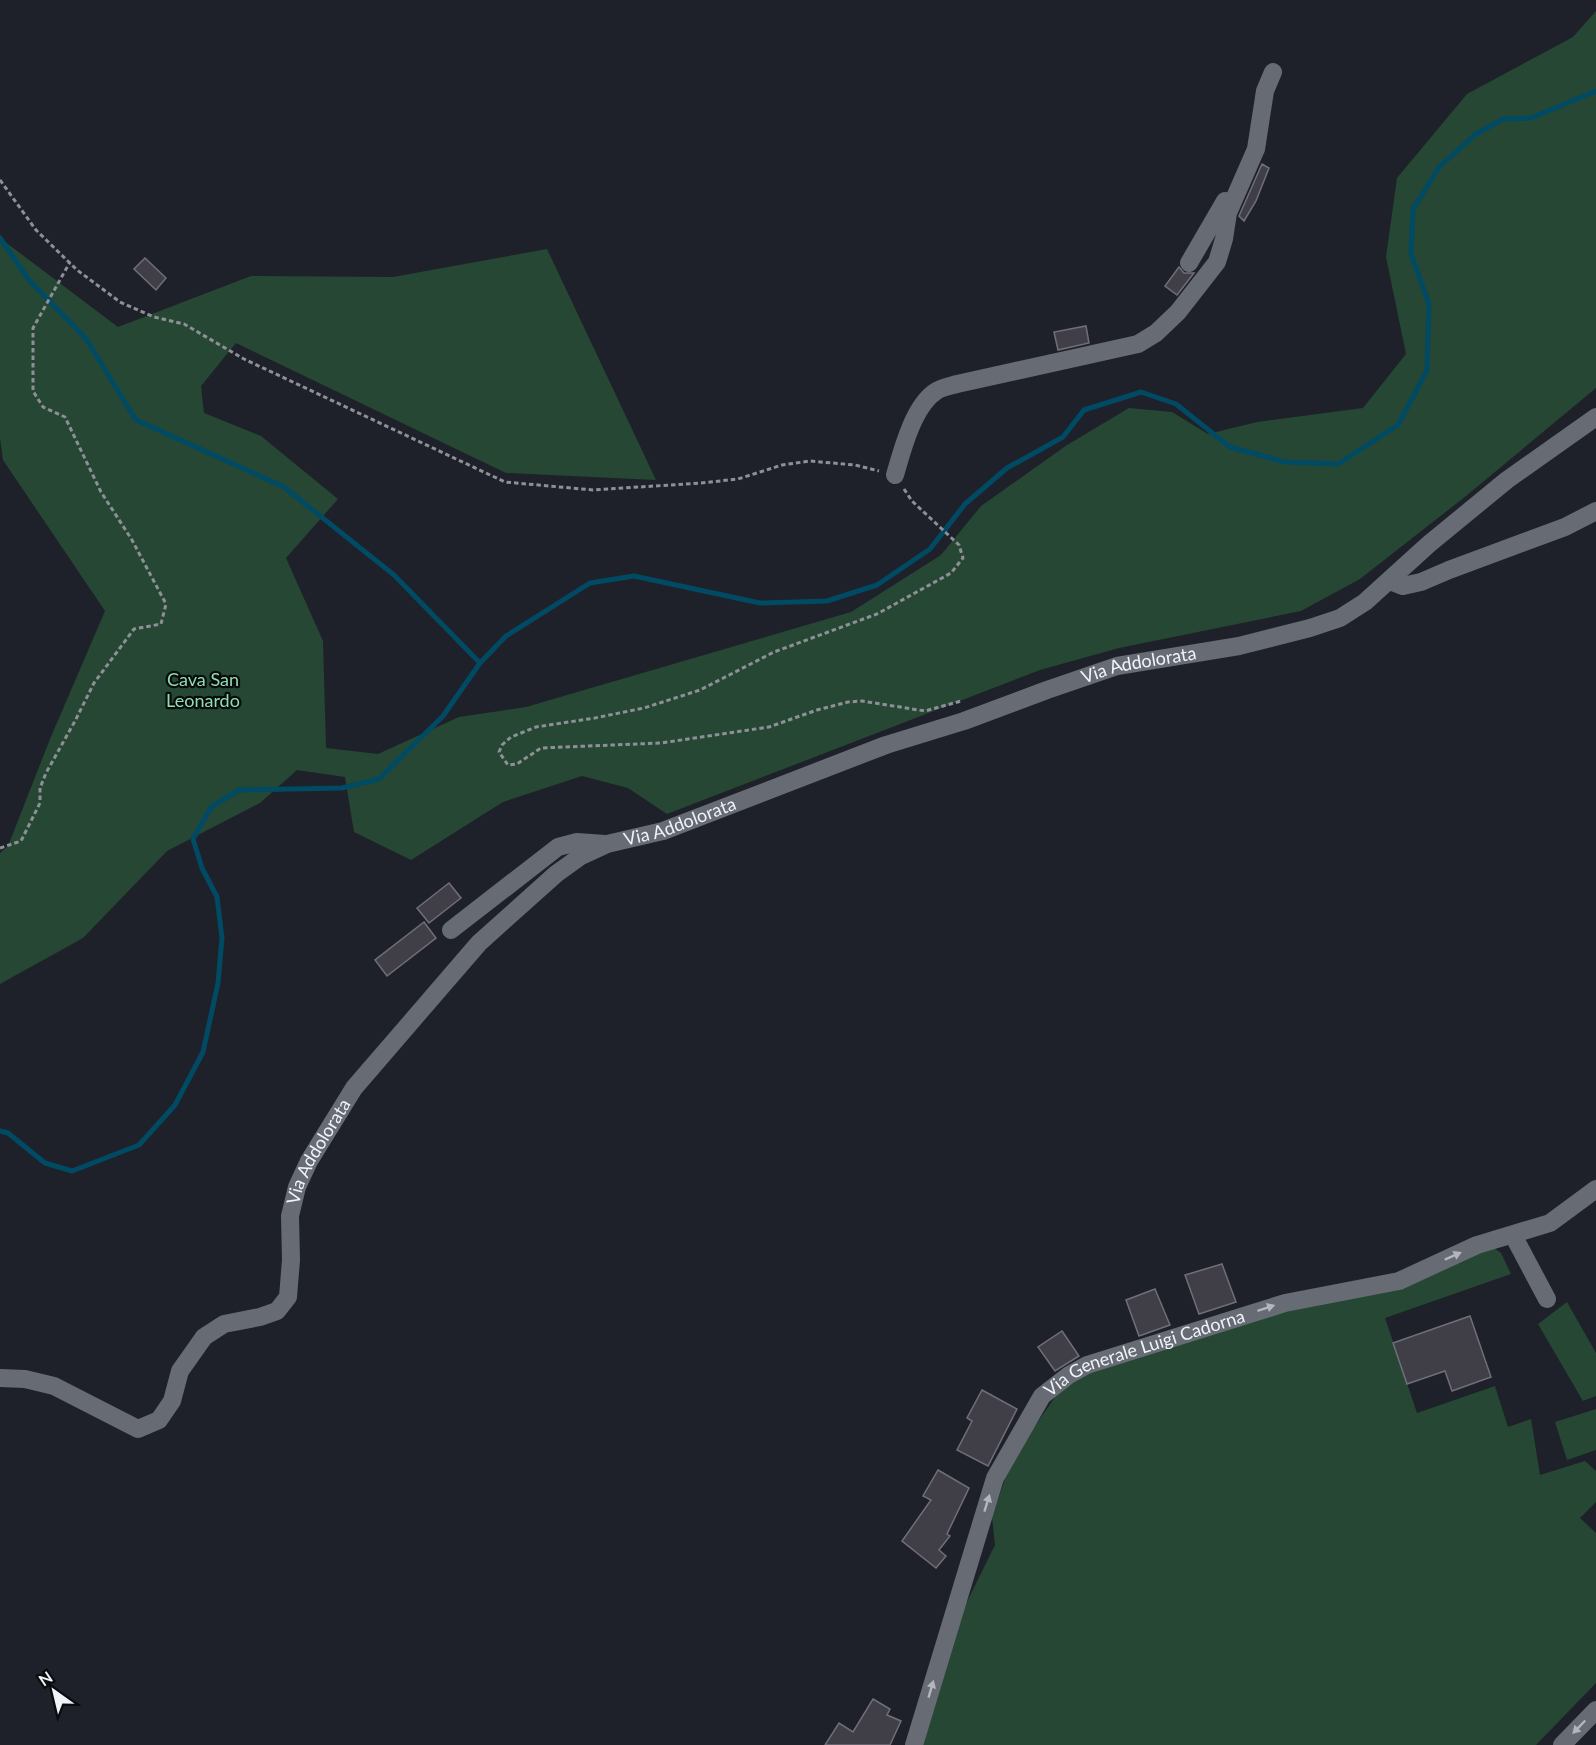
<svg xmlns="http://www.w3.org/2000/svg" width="1596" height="1745" font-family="Lato,sans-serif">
	<rect width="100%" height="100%" fill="#1e2129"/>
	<!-- green -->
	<path fill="#264733" d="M 1596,11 L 1596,388 L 1466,496 L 1360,579 L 1301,611 L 1119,648 L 1040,670 L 667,814 L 628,788 L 582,776 L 503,802 L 411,860 L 354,832 L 345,777 L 297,770 L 260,803 L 167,851 L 83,938 L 0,984 L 0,853 L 8,846 L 50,739 L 105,611 L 3,460 L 0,438 L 0,238 L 118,327 L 251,276 L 393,277 L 547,249 L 656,480 L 506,473 L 236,343 L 201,386 L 204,413 L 261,436 L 338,499 L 286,558 L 323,641 L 326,748 L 378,754 L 459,717 L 526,707 L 851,612 L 941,555 L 981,506 L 1067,445 L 1129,408 L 1172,412 L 1208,434 L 1257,422 L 1363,408 L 1406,354 L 1386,257 L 1397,178 L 1467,94 L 1573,37 Z
		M 1494,1248 L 1501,1253 L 1511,1274 L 1385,1318 L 1417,1413 L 1495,1386 L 1508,1427 L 1531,1419 L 1540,1475 L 1585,1461 L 1596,1471 L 1596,1502 L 1580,1518 L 1596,1533 L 1596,1683 L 1536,1745 L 921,1745 L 955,1626 L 995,1545 L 992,1517 L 1011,1461 L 1057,1394 L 1089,1371 Z
		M 1567,1302 L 1596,1353 L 1596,1396 L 1583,1401 L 1538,1324 Z
		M 1596,1409 L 1596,1450 L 1567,1460 L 1555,1422 Z"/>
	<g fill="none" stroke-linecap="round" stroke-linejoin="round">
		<!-- stream -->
		<path stroke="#004a63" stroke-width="5" d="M 0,238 L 29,280 L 86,339 L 136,420 L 284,487 L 394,575 L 480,663
			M 0,1131 L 8,1133 L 45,1163 L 72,1171 L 139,1145 L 175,1105 L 203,1052 L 218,983 L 222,938 L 217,897 L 202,868 L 193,839 L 211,807 L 239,790 L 342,788 L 379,779 L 443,716 L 480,663 L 506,636 L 590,583 L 634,576 L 760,603 L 827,601 L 877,585 L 930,549 L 965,504 L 1007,468 L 1063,437 L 1084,410 L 1141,392 L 1176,404 L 1230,447 L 1285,462 L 1338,464 L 1398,425 L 1427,370 L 1429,304 L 1411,254 L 1413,209 L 1439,167 L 1476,134 L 1503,119 L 1531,118 L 1596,91"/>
	</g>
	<!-- building -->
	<path fill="#403f48" stroke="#706f79" stroke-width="1.5" d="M 1262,164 L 1269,168 L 1256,201 L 1244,221 L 1239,216 Z
		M 145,258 L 166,278 L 156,290 L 134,269 Z
		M 1179,267 L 1184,273 L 1194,273 L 1177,295 L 1165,286 Z
		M 1086,326 L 1089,343 L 1058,350 L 1054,332 Z
		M 449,883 L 461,898 L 429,923 L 417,908 Z
		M 424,922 L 436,938 L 387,976 L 375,960 Z
		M 1222,1264 L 1236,1302 L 1199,1314 L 1185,1275 Z
		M 1155,1289 L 1170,1325 L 1139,1336 L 1126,1300 Z
		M 1470,1316 L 1491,1377 L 1452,1391 L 1445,1371 L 1407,1384 L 1393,1343 Z
		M 1062,1331 L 1079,1356 L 1055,1371 L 1038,1347 Z
		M 982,1390 L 1017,1409 L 988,1466 L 957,1450 L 972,1421 L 967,1418 Z
		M 938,1470 L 969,1488 L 947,1534 L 950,1536 L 939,1550 L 946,1556 L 936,1568 L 902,1541 L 931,1500 L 923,1496 Z
		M 873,1699 L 890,1709 L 887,1715 L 901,1721 L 890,1745 L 825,1745 L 839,1723 L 853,1732 Z"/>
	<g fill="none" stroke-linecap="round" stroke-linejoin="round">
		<!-- path -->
		<path stroke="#8d9097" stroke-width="3" stroke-dasharray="4.5 3" stroke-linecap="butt" d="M 0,180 L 36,230 L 77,270 L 120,302 L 154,317 L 184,324 L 244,359 L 505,482 L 593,490 L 701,483 L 738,479 L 782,465 L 810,461 L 855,465 L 879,471
			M 904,489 L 912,501 L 959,545 L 963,558 L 951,573 L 877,614 L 774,652 L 700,690 L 644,708 L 595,718 L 536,727 L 511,737 L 502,745 L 499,752 L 508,765 L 517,764 L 541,748 L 661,743 L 769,727 L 817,710 L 848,702 L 862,701 L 925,711 L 961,701
			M 0,848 L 21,841 L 40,803 L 40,788 L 46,773 L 75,721 L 94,683 L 134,629 L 161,624 L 166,604 L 132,540 L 101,492 L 65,417 L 43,407 L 33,391 L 33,328 L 70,262"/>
		<!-- minor -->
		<g stroke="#666b74" stroke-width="18">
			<path d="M 1189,263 L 1225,201"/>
			<path d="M 895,475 C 902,451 913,407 935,392 C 940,388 950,386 957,384 L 1138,344 L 1156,333 L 1178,312 L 1217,262 L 1224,239 L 1228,213 L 1256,149 L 1265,91 L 1273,72"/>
			<path d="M 1390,581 L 1403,586 L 1421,582 L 1449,570 L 1565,527 L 1596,511"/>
			<path d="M 451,930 L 558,847 L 577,842 L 605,844"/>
			<path d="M 1513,1235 L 1547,1299"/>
			<path id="s1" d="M 0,1378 L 25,1379 L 54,1386 L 138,1429 L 159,1420 L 172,1401 L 180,1371 L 204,1337 L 224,1324 L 260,1317 L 277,1311 L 288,1297 L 291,1260 L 290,1216 L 297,1187 L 309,1161 L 354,1088 L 479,943 L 556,874 L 581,856 L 607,844 L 663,831 L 886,745 L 964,721 L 1047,690 L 1117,666 L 1239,646 L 1310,628 L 1340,618 L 1365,602 L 1429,544 L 1507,480 L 1596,417"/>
			<path id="s2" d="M 914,1745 L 995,1478 L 1042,1396 L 1069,1375 L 1087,1365 L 1285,1303 L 1399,1281 L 1477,1245 L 1550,1223 L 1596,1189"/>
			<path d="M 1562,1745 L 1596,1710"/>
		</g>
	</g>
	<!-- one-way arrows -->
	<defs><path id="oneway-solid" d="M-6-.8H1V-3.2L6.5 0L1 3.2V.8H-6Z" transform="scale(1.5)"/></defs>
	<g fill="#b2b6bd">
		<use href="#oneway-solid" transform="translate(1453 1256) rotate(-24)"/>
		<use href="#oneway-solid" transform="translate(1266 1308) rotate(-18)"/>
		<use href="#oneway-solid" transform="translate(987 1503) rotate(-73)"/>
		<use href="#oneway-solid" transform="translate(931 1689) rotate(-74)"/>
		<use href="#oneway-solid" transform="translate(1579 1727) rotate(134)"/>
	</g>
	<g text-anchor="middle" stroke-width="4.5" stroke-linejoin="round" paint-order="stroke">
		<!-- street labels -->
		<g font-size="18" fill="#f0f3f8" stroke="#090b0e">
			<text dy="6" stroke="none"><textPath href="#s1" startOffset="1506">Via Addolorata</textPath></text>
			<text dy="6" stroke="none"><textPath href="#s1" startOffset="1020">Via Addolorata</textPath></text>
			<text dy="6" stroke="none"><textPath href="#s1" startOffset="516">Via Addolorata</textPath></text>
			<text dy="6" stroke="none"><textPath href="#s2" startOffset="486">Via Generale Luigi Cadorna</textPath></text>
		</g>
		<!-- park labels -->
		<g font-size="18" fill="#90dfad" stroke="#090b0e">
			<text x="203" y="686">Cava San<tspan x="203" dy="21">Leonardo</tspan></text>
		</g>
	</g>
	<!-- north arrow -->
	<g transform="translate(54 1691) rotate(326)" stroke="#090b0e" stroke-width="4.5" paint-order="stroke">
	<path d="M0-4.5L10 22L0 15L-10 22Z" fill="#f0f3f8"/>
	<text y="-9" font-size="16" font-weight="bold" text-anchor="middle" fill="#f0f3f8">N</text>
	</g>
</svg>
